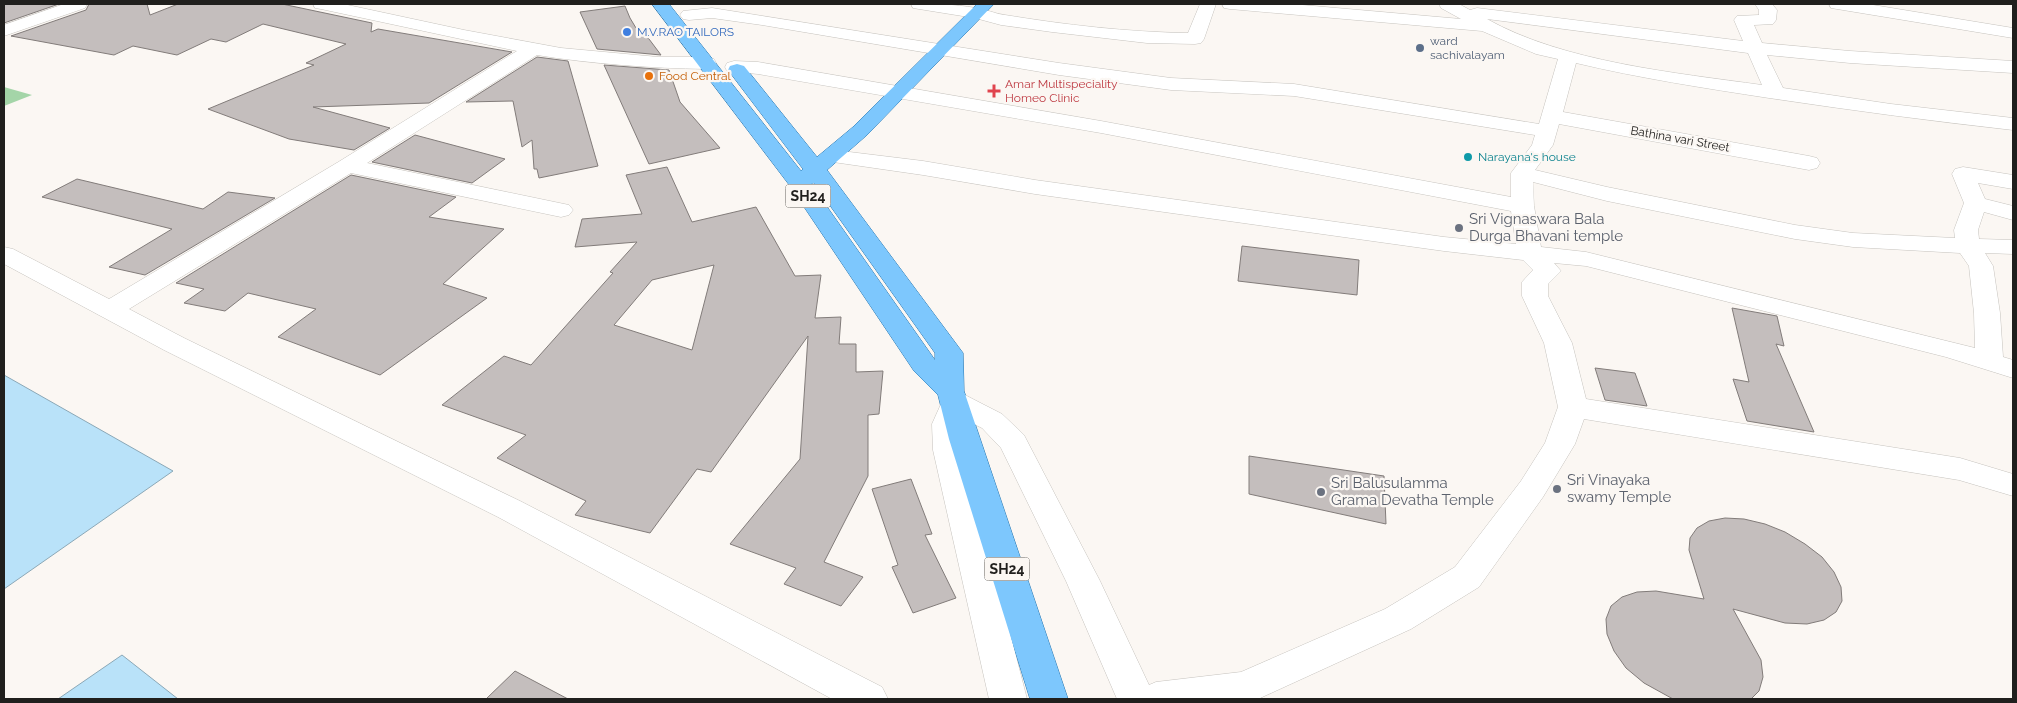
<svg xmlns="http://www.w3.org/2000/svg" width="2017" height="703" font-family="Raleway,sans-serif">
	<rect width="100%" height="100%" fill="#fbf7f3"/>
	<!-- green -->
	<path fill="#a4d5a8" d="M 4,87 L 32,95 L 4,106 Z"/>
	<!-- water -->
	<path fill="#b9e2f9" stroke="#8ba8b7" d="M 4,375 L 173,471 L 4,589 Z
		M 122,655 L 178,699 L 58,699 Z"/>
	<!-- building -->
	<path fill="#c4bebd" stroke="#827c7a" fill-rule="evenodd" d="M 4,4 L 59,4 L 4,23 Z
		M 89,4 L 147,4 L 150,15 L 178,4 L 282,4 L 372,23 L 371,32 L 378,29 L 512,52 L 429,103 L 313,107 L 390,128 L 354,150 L 289,139 L 208,109 L 314,65 L 306,63 L 346,44 L 263,24 L 226,42 L 211,39 L 177,55 L 133,46 L 114,55 L 11,36 L 86,10 Z
		M 625,6 L 630,18 L 636,28 L 649,39 L 661,55 L 597,49 L 580,12 Z
		M 537,57 L 568,61 L 598,166 L 539,178 L 537,169 L 534,169 L 532,140 L 522,147 L 513,101 L 466,102 Z
		M 604,65 L 669,70 L 680,102 L 720,148 L 649,164 Z
		M 415,135 L 505,159 L 472,183 L 372,162 Z
		M 667,167 L 692,222 L 756,207 L 795,276 L 821,275 L 815,318 L 841,317 L 839,344 L 856,344 L 856,372 L 883,371 L 879,414 L 868,415 L 868,476 L 824,562 L 863,577 L 841,606 L 784,584 L 796,568 L 730,544 L 800,459 L 808,336 L 711,472 L 697,469 L 650,533 L 575,515 L 586,501 L 497,458 L 526,435 L 442,405 L 504,356 L 531,365 L 613,273 L 610,272 L 637,242 L 575,247 L 582,219 L 642,214 L 626,175 ZM 714,265 L 692,350 L 614,325 L 652,280 Z
		M 351,175 L 456,197 L 429,217 L 504,229 L 443,284 L 487,298 L 380,375 L 278,337 L 316,309 L 248,293 L 225,311 L 184,303 L 204,289 L 176,283 Z
		M 77,179 L 203,209 L 228,192 L 275,198 L 145,275 L 109,267 L 172,229 L 42,197 Z
		M 1242,246 L 1359,260 L 1357,295 L 1238,281 Z
		M 1732,308 L 1777,316 L 1784,346 L 1776,344 L 1814,432 L 1747,421 L 1733,379 L 1749,382 Z
		M 1595,368 L 1635,373 L 1647,406 L 1605,400 Z
		M 1249,456 L 1384,476 L 1386,524 L 1249,494 Z
		M 911,479 L 932,534 L 925,535 L 956,598 L 913,613 L 892,567 L 898,565 L 872,489 Z
		M 1725,518 L 1744,519 L 1765,524 L 1785,532 L 1805,544 L 1822,557 L 1834,572 L 1841,587 L 1842,601 L 1836,612 L 1824,620 L 1807,624 L 1785,623 L 1733,609 L 1761,660 L 1763,677 L 1759,691 L 1751,699 L 1673,699 L 1644,683 L 1626,668 L 1614,651 L 1607,634 L 1606,619 L 1611,606 L 1622,597 L 1637,592 L 1656,591 L 1704,599 L 1689,550 L 1690,538 L 1697,528 L 1709,521 Z
		M 515,671 L 568,699 L 486,699 Z"/>
	<g fill="none" stroke-linecap="round" stroke-linejoin="round">
		<defs>
			<path id="minor" d="M 64,4 L 87,4 L 85,8 L 4,36 L 4,25 Z
				M 313,4 L 343,4 L 464,30 L 561,48 L 658,57 L 707,57 L 714,59 L 716,63 L 714,67 L 707,69 C 650,68 593,64 537,55 L 367,163 L 569,205 L 573,210 L 569,215 L 561,217 L 351,173 L 129,309 L 184,338 L 520,501 L 882,687 L 888,699 L 832,699 L 498,517 L 164,350 L 4,264 L 4,247 L 13,249 L 109,299 L 340,161 L 517,51 L 321,9 L 315,8 Z
				M 911,4 C 933,4 954,4 976,8 C 986,9 995,14 1005,15 C 1066,25 1127,32 1188,33 L 1200,4 L 1216,4 L 1204,39 L 1201,43 L 1195,44 L 1147,43 L 1052,32 L 1001,25 L 975,18 L 919,9 L 913,8 Z
				M 1222,4 L 1291,4 L 1461,19 L 1441,8 L 1439,4 L 1459,4 L 1470,10 L 1477,8 L 1743,41 L 1734,20 L 1737,16 L 1759,15 L 1759,10 L 1755,4 L 1772,4 L 1777,10 L 1776,20 L 1773,24 L 1754,25 L 1762,43 L 1850,51 L 2013,61 L 2013,73 L 1850,63 L 1767,55 L 1783,88 L 1891,104 L 2013,118 L 2013,130 C 1931,121 1850,110 1769,98 C 1704,88 1639,78 1576,63 L 1563,112 L 1809,156 L 1817,158 L 1820,163 L 1817,168 L 1809,170 L 1559,124 L 1553,145 L 1535,170 L 1607,187 L 1795,225 L 1853,233 L 1955,238 L 1954,230 L 1964,203 L 1952,174 L 1955,169 L 1963,167 L 2013,175 L 2013,189 L 1978,183 L 1985,199 L 2013,206 L 2013,220 L 1984,212 L 1978,230 L 1979,239 L 2013,240 L 2013,254 L 1985,253 L 1993,266 L 2000,313 L 2003,357 L 2013,360 L 2013,378 L 1946,357 L 1586,266 L 1554,263 L 1561,271 L 1548,284 L 1548,296 L 1572,343 L 1586,399 L 1960,458 L 2013,474 L 2013,496 L 1959,480 L 1584,419 L 1575,444 L 1543,497 L 1479,587 L 1411,629 L 1258,699 L 1117,699 L 1066,581 L 1001,448 L 982,428 L 964,419 L 962,424 L 963,450 L 1027,699 L 989,699 L 933,450 L 932,424 L 945,395 L 955,392 L 965,395 L 1002,414 L 1024,435 L 1100,581 L 1149,685 L 1156,682 L 1241,672 L 1385,609 L 1455,567 L 1521,481 L 1545,443 L 1558,407 L 1544,343 L 1522,296 L 1522,282 L 1533,270 L 1523,260 L 1444,251 L 1035,194 L 923,175 L 833,162 L 825,161 L 822,156 L 825,151 L 833,150 L 923,161 L 1035,180 L 1444,237 L 1516,244 L 1511,211 L 1101,133 L 758,74 L 727,71 L 725,67 L 727,63 L 734,61 L 758,62 L 1101,121 L 1511,197 L 1511,173 L 1532,145 L 1535,135 L 1294,96 L 1171,90 L 1059,75 L 762,25 L 712,18 L 689,20 L 683,19 L 680,15 L 683,11 L 712,8 L 1059,63 L 1171,78 L 1294,84 L 1539,124 L 1558,59 L 1536,54 L 1482,31 L 1230,9 L 1224,8 ZM 1487,19 L 1748,53 L 1762,85 C 1676,73 1563,62 1487,19 ZM 1533,182 L 1607,201 L 1795,239 L 1853,247 L 1960,253 L 1969,266 L 1974,313 L 1975,348 L 1586,252 L 1541,247 L 1534,206 Z
				M 1829,4 L 1867,4 L 2013,28 L 2013,38 L 1837,9 L 1831,8 Z"/>
			<path id="major" d="M 652,4 L 669,4 L 801,171 L 803,169 L 728,70 L 730,66 L 737,64 L 744,66 L 817,157 L 853,127 L 977,4 L 994,4 L 867,135 L 827,170 L 963,353 L 964,391 L 1068,699 L 1030,699 L 949,439 L 938,395 L 914,371 L 790,186 ZM 814,183 L 935,353 L 935,360 L 811,184 Z"/>
		</defs>
		<!-- minor casing -->
		<use href="#minor" stroke="#c6c3be" stroke-width="1"/>
		<!-- major casing -->
		<use href="#major" stroke="#2574ad" stroke-width="1"/>
		<!-- minor -->
		<use href="#minor" fill="#fff" fill-rule="evenodd"/>
		<!-- major -->
		<use href="#major" fill="#7dc7fd" fill-rule="evenodd"/>
	</g>
	<!-- markers -->
	<circle fill="#3f7fe0" stroke="#fbf7f3" stroke-width="2" cx="627" cy="32" r="5"/>
	<circle fill="#5c6f8a" stroke="#fbf7f3" stroke-width="2" cx="1420" cy="48" r="5"/>
	<circle fill="#e8710a" stroke="#fbf7f3" stroke-width="2" cx="649" cy="76" r="5"/>
	<path fill="#e0444e" stroke="#fbf7f3" stroke-width="2" d="M991.5 83.5h5v5h5v5h-5v5h-5v-5h-5v-5h5z"/>
	<circle fill="#0f9aa8" stroke="#fbf7f3" stroke-width="2" cx="1468" cy="157" r="5"/>
	<g fill="#6b7280" stroke="#fbf7f3" stroke-width="2">
		<circle cx="1459" cy="228" r="5"/>
		<circle cx="1557" cy="489" r="5"/>
		<circle cx="1321" cy="492" r="5"/>
	</g>
	<g text-anchor="middle" stroke-width="4.5" stroke-linejoin="round" paint-order="stroke">
		<!-- far-shop labels -->
		<g font-size="12" fill="#366cbe" stroke="#fbf7f3" text-anchor="start">
			<text x="637" y="36">M.V.RAO TAILORS</text>
		</g>
		<!-- far-service labels -->
		<g font-size="12" fill="#4e5e75" stroke="#fbf7f3" text-anchor="start">
			<text x="1430" y="45">ward<tspan x="1430" dy="14">sachivalayam</tspan></text>
		</g>
		<!-- far-food labels -->
		<g font-size="12" fill="#c56008" stroke="#fbf7f3" text-anchor="start">
			<text x="659" y="80">Food Central</text>
		</g>
		<!-- far-health labels -->
		<g font-size="12" fill="#be3a42" stroke="#fbf7f3" text-anchor="start">
			<text x="1005" y="88">Amar Multispeciality<tspan x="1005" dy="14">Homeo Clinic</tspan></text>
		</g>
		<!-- far-street labels -->
		<g font-size="12" fill="#201f1d" stroke="#fbf7f3">
			<text transform="translate(1680 139) rotate(10)" y="4">Bathina vari Street</text>
		</g>
		<!-- far-culture labels -->
		<g font-size="12" fill="#0d838f" stroke="#fbf7f3" text-anchor="start">
			<text x="1478" y="161">Narayana's house</text>
		</g>
		<!-- shield labels -->
		<g fill="#fbf7f3" stroke="#62605d" stroke-width="1">
			<rect x="785.5" y="184.5" width="45" height="23" rx="4"/>
			<rect x="984.5" y="557.5" width="45" height="23" rx="4"/>
		</g>
		<g font-size="14" font-weight="bold" fill="#201f1d">
			<text x="808" y="201">SH24</text>
			<text x="1007" y="574">SH24</text>
		</g>
		<!-- worship labels -->
		<g font-size="15" fill="#5b616d" stroke="#fbf7f3" text-anchor="start">
			<text x="1469" y="224">Sri Vignaswara Bala<tspan x="1469" dy="17">Durga Bhavani temple</tspan></text>
			<text x="1567" y="485">Sri Vinayaka<tspan x="1567" dy="17">swamy Temple</tspan></text>
			<text x="1331" y="488">Sri Balusulamma<tspan x="1331" dy="17">Grama Devatha Temple</tspan></text>
		</g>
	</g>
	<!-- border -->
	<rect width="2017" height="703" fill="none" stroke="#201f1d" stroke-width="10"/>
</svg>
